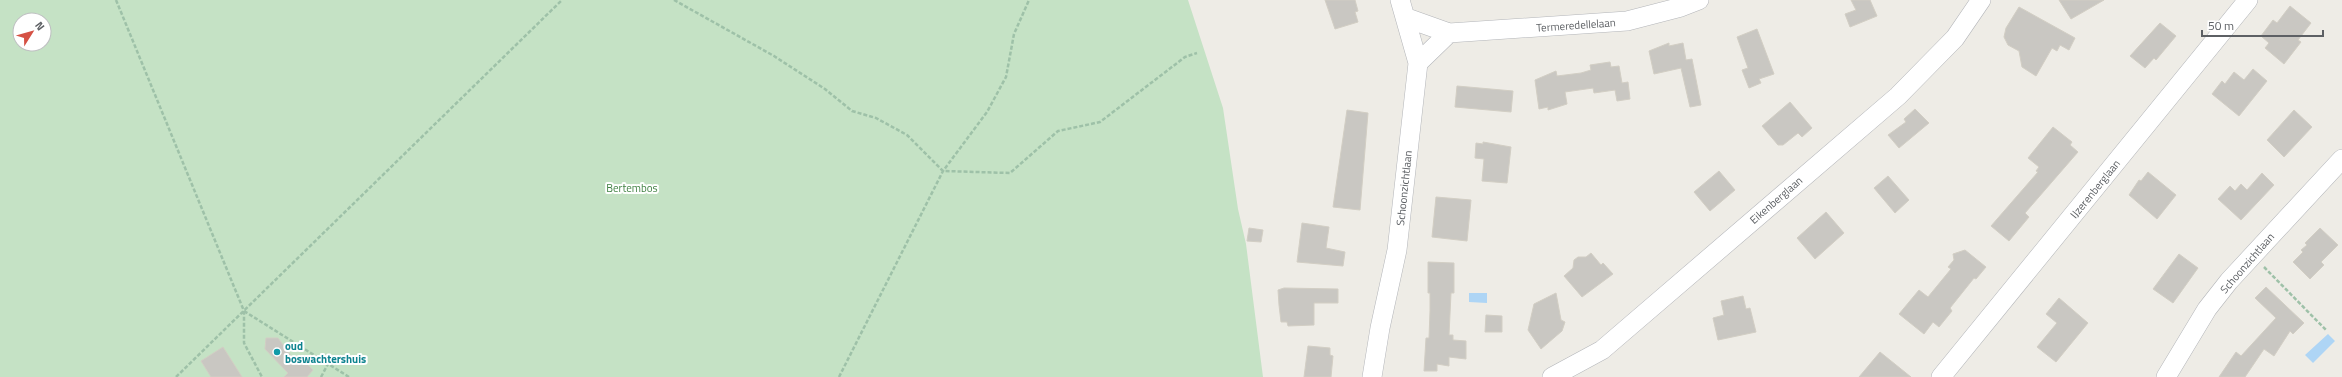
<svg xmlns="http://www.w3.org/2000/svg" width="2342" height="377" font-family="'Titillium Web',sans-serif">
	<rect width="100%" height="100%" fill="#eeece6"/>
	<!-- green -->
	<path fill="#c5e2c5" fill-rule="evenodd" d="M 0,0 L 1188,0 L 1223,108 L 1238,209 L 1246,244 L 1263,377 L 0,377 ZM 20,20 L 44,20 L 44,44 L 20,44 Z"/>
	<!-- water -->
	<path fill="#aed5f5" d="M 1469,293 L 1487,293 L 1487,303 L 1469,302 Z
		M 2328,334 L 2335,341 L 2313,363 L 2305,355 Z"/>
	<!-- building -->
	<path fill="#c9c7c2" stroke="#d2cec4" d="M 1325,0 L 1355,0 L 1358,11 L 1355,12 L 1358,22 L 1335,29 Z
		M 1851,0 L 1870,0 L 1877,16 L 1850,27 L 1845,14 L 1856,10 Z
		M 2059,0 L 2104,0 L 2071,19 Z
		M 2290,6 L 2311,23 L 2298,40 L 2301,42 L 2284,64 L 2265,48 L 2269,43 L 2261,36 L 2273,20 L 2277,23 Z
		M 2019,7 L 2075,38 L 2069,50 L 2060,45 L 2057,51 L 2052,48 L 2036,76 L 2022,67 L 2019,51 L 2008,45 L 2004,37 L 2006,28 Z
		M 2160,23 L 2176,36 L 2156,60 L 2154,58 L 2145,68 L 2130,56 Z
		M 1757,29 L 1774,74 L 1759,79 L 1761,83 L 1749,88 L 1742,70 L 1748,68 L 1737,37 Z
		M 1669,43 L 1669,46 L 1683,43 L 1686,60 L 1692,59 L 1701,105 L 1690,107 L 1681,68 L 1654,74 L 1649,51 Z
		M 1610,62 L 1611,67 L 1619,66 L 1622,83 L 1628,82 L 1630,99 L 1617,101 L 1615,90 L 1594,93 L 1593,88 L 1565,92 L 1567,104 L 1548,110 L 1548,107 L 1539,109 L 1535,80 L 1556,71 L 1557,76 L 1581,73 L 1591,70 L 1590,65 Z
		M 2253,69 L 2267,81 L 2239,116 L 2212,94 L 2222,81 L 2225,84 L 2234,72 L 2244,80 Z
		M 1457,86 L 1513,91 L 1511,112 L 1455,107 Z
		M 1790,102 L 1812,128 L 1802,137 L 1798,133 L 1783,145 L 1778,145 L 1762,126 Z
		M 1915,109 L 1929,123 L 1899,148 L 1888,135 L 1906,122 L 1904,119 Z
		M 1347,110 L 1368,113 L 1360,210 L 1333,207 Z
		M 2294,110 L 2312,127 L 2284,157 L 2267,140 Z
		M 2053,127 L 2072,142 L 2070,145 L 2078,152 L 2025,213 L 2029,217 L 2009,241 L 1991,226 L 2038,172 L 2036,171 L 2039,167 L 2028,158 Z
		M 1483,142 L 1511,147 L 1507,183 L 1482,181 L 1484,159 L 1475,158 L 1476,143 L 1483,144 Z
		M 1719,171 L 1735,190 L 1710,211 L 1694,192 Z
		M 2148,172 L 2176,195 L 2157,219 L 2129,195 L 2139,180 L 2141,181 Z
		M 2262,173 L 2274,185 L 2241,220 L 2218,199 L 2230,186 L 2235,191 L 2241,184 L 2247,190 Z
		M 1888,176 L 1909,200 L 1895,213 L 1874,188 Z
		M 1436,197 L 1471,200 L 1467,241 L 1432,237 Z
		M 1826,212 L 1844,233 L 1815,259 L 1797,238 Z
		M 1302,223 L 1329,227 L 1326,248 L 1345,252 L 1343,266 L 1297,262 Z
		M 1249,228 L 1263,230 L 1261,242 L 1247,241 Z
		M 2320,228 L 2338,245 L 2321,262 L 2324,265 L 2310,279 L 2293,262 L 2303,252 L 2301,250 L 2307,245 L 2305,243 Z
		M 1965,250 L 1986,267 L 1976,279 L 1974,278 L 1950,308 L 1952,311 L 1939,327 L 1933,322 L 1924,334 L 1899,314 L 1919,290 L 1928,297 L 1951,269 L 1948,267 L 1954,260 L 1953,254 Z
		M 1591,253 L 1601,265 L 1603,263 L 1613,274 L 1582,297 L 1564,276 L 1573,268 L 1574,260 L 1578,257 L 1586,257 Z
		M 2179,254 L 2198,268 L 2173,303 L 2153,289 Z
		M 1428,262 L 1454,263 L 1454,293 L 1451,293 L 1449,335 L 1453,335 L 1453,340 L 1466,341 L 1466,359 L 1449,357 L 1449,366 L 1437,364 L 1437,371 L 1424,371 L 1426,338 L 1429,338 L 1430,311 L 1430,293 L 1428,293 Z
		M 2266,287 L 2304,323 L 2293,334 L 2290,331 L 2274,356 L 2264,349 L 2245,377 L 2219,377 L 2236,352 L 2241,356 L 2276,318 L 2255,298 Z
		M 1284,288 L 1338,289 L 1338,303 L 1314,303 L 1314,325 L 1288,326 L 1287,322 L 1281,322 L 1279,305 L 1278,290 Z
		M 1556,293 L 1561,320 L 1565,322 L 1562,331 L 1541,349 L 1528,330 L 1534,304 Z
		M 1743,296 L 1746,309 L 1750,308 L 1756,332 L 1718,340 L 1713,318 L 1724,315 L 1721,301 Z
		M 2059,298 L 2088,323 L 2056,362 L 2037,347 L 2057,323 L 2046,314 Z
		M 1486,315 L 1502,316 L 1502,332 L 1485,332 Z
		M 266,338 L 278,338 L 297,364 L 302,359 L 313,370 L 307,377 L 284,377 L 288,373 L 265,349 Z
		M 1308,346 L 1330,348 L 1330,355 L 1333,356 L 1331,377 L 1304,377 Z
		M 223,347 L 242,377 L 211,377 L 201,361 Z
		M 1880,352 L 1911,377 L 1859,377 Z"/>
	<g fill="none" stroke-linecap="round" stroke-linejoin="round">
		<defs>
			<path id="minor" d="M 1407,18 L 1449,33 L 1627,21 L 1681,7 L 1699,0
				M 1418,63 L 1449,33
				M 1372,377 L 1380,328 L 1397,250 L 1418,63 L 1400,0
				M 1552,377 L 1602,350 L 1898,96 L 1955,38 L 1981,0
				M 1941,377 L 2248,0
				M 2166,377 L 2207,309 L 2229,281 L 2342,159"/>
		</defs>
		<!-- minor casing -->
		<use href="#minor" stroke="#b3b5b9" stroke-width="20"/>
		<!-- path -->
		<path stroke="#9ec1a8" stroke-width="2.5" stroke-dasharray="4 2" stroke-linecap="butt" d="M 116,0 L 244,311 L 244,343 L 262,377
			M 674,0 L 774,56 L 825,89 L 852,111 L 876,118 L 907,135 L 943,171 L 1010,173 L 1058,131 L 1100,122 L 1185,57 L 1197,53
			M 2264,267 L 2327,331
			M 244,311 L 349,377
			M 176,377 L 562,0
			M 321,377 L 328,364
			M 839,377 L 943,171 L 987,112 L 1006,77 L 1014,34 L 1029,0"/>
		<!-- minor -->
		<use href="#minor" stroke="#fff" stroke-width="19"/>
	</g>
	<!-- markers -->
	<circle fill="#0f9aa8" stroke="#fff" stroke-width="1.5" cx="277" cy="352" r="4"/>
	<g text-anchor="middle" stroke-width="4" stroke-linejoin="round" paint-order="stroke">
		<!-- street labels -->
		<g font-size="11" fill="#5d6064" stroke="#fff">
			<text transform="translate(1576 25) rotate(-4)" y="4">Termeredellelaan</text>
			<text transform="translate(1404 188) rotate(-84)" y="4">Schoonzichtlaan</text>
			<text transform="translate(2095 189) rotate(-51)" y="4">IJzerenberglaan</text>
			<text transform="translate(1776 200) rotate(-41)" y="4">Eikenberglaan</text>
			<text transform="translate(2247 263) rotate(-49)" y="4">Schoonzichtlaan</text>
		</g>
		<!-- park labels -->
		<g font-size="11" fill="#408143" stroke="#fff">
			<text x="632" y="192">Bertembos</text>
		</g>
		<!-- culture labels -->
		<g font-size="11" font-weight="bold" fill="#0d838f" stroke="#fff" text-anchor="start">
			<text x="285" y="350">oud<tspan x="285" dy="13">boswachtershuis</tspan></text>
		</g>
	</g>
	<!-- north arrow -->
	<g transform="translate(32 32) rotate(53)"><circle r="19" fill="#ffffff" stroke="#bebfc1"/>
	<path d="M0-3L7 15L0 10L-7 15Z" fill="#d55144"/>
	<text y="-6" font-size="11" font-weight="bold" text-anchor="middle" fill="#5d6064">N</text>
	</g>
	<!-- scale -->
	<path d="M2202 30v6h121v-6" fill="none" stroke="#5d6064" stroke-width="2"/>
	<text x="2208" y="30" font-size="12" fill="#5d6064" stroke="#ffffff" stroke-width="3" paint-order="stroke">50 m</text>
</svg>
